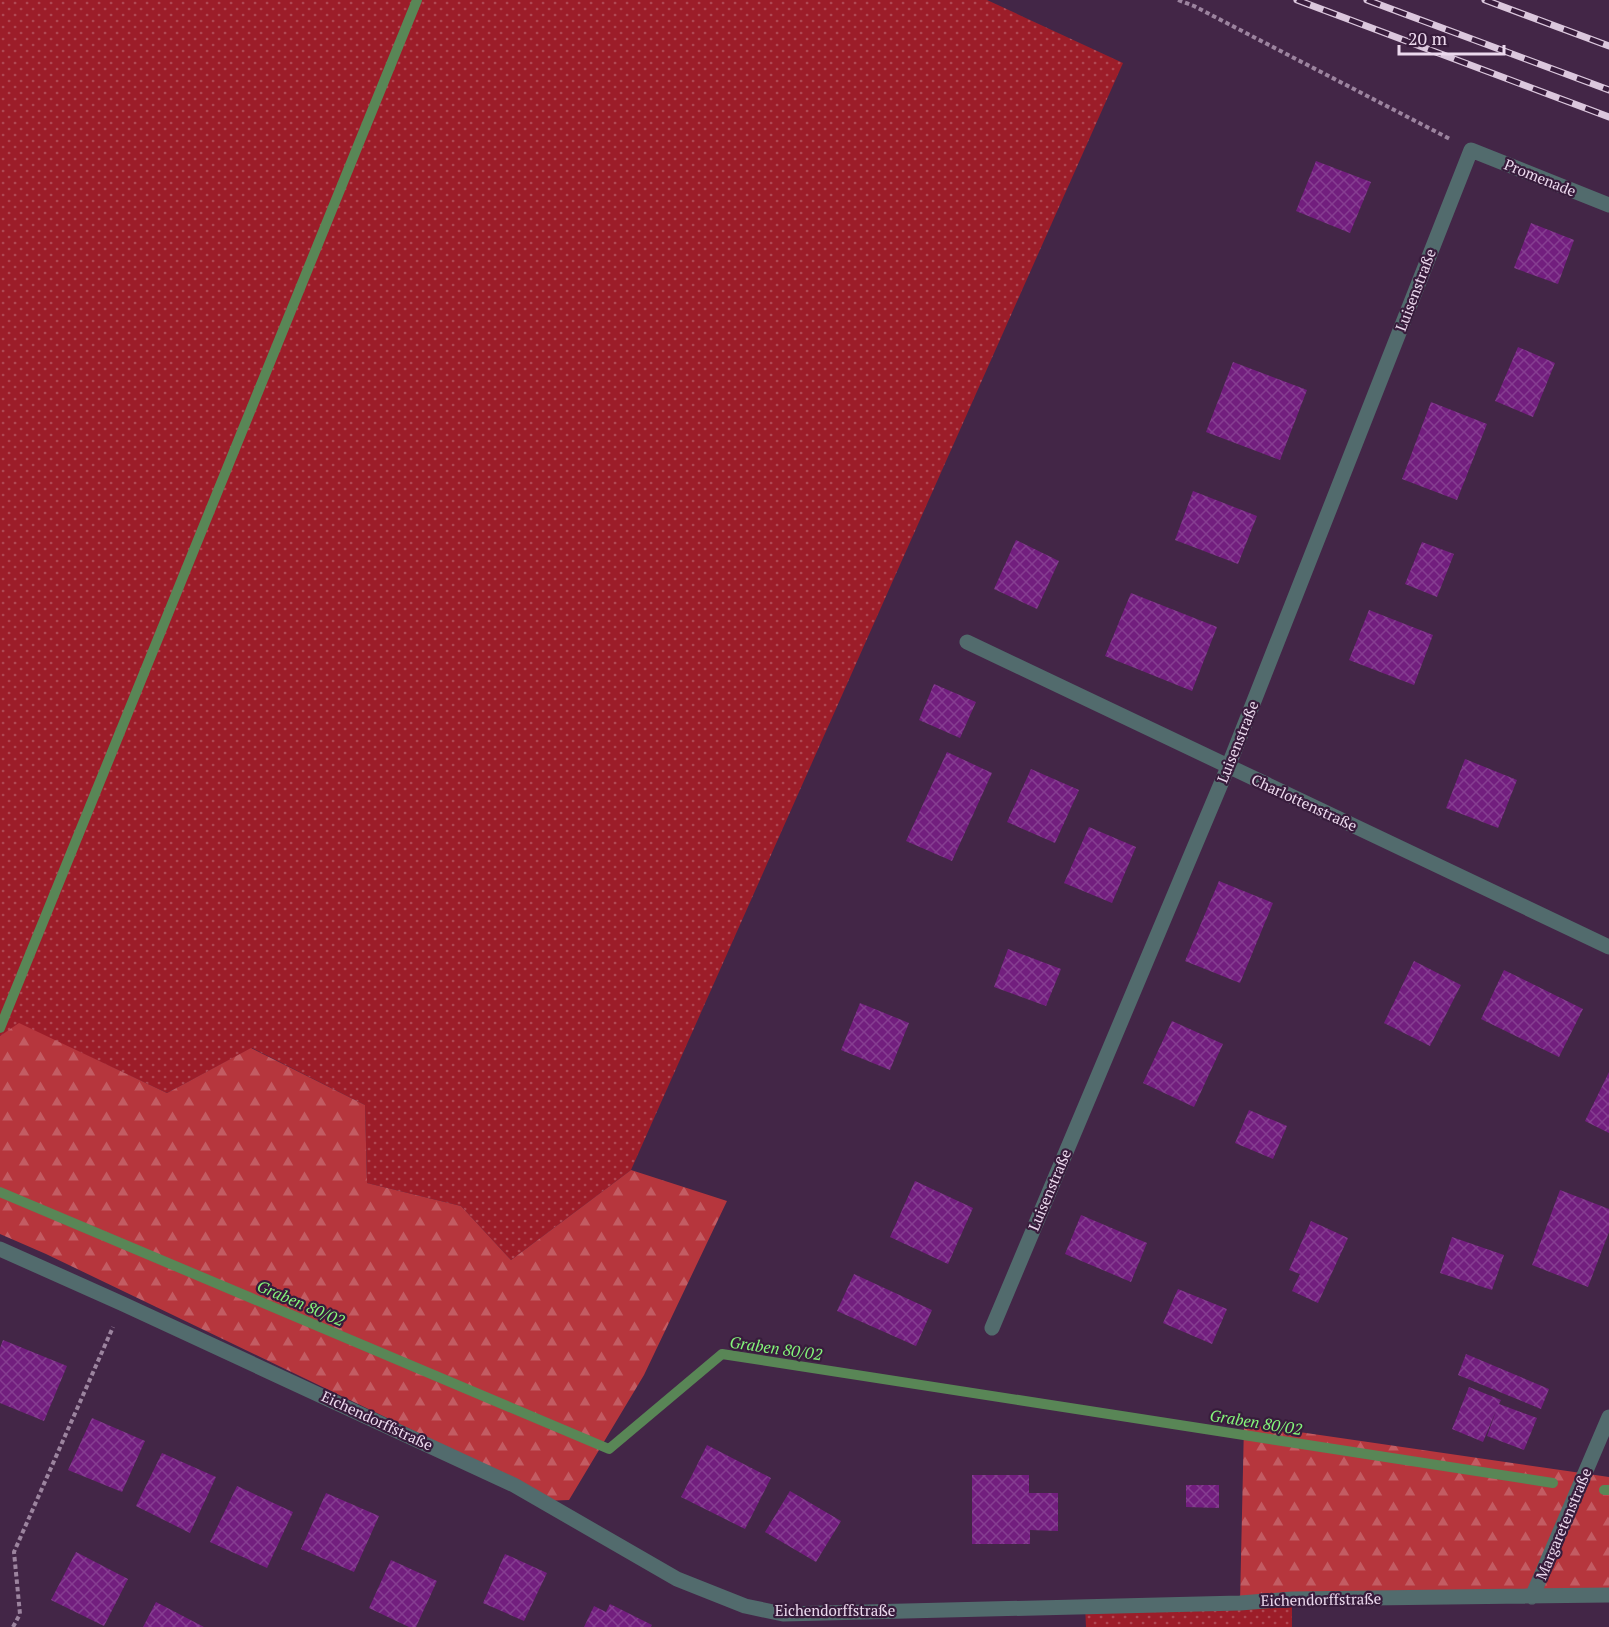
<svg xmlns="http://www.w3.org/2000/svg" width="1609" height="1627" font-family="'PT Serif',serif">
	<defs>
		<pattern id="grass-dots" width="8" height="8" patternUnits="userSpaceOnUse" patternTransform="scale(1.5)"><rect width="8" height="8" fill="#9c1d29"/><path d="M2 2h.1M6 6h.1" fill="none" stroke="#af4853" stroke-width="1.8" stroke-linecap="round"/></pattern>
		<pattern id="forest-firs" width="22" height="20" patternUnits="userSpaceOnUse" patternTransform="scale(1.5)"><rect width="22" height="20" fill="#b6363d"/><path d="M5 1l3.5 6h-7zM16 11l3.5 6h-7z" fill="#c35c63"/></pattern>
		<pattern id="building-cross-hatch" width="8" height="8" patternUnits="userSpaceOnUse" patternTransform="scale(1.5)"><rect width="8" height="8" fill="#721e7e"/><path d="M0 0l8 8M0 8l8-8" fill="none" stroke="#863e91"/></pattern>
	</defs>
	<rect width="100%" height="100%" fill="#432647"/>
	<!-- grass -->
	<path fill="url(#grass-dots)" d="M 0,0 L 987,0 L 1123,63 L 631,1170 L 511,1260 L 461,1206 L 367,1183 L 365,1105 L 252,1048 L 167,1093 L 19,1024 L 0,1036 Z
		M 1292,1599 L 1292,1627 L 1086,1627 L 1085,1606 Z"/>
	<!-- forest -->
	<path fill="url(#forest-firs)" d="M 19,1023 L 167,1093 L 251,1048 L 365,1105 L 367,1183 L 461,1206 L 511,1260 L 631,1170 L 727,1201 L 644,1375 L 569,1500 L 543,1501 L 512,1478 L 46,1254 L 0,1234 L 0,1036 Z
		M 1244,1424 L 1609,1477 L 1609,1595 L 1240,1603 Z"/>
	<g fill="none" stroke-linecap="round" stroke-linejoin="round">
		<!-- stream -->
		<path stroke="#598656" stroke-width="10" d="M 0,1028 L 417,0
			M 0,1192 L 609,1449 L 722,1354 L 1553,1483
			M 1604,1490 L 1609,1490"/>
	</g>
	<!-- building -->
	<path fill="url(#building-cross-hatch)" d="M 1316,161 L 1371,182 L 1350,233 L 1296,211 Z
		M 1531,223 L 1574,240 L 1558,284 L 1514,268 Z
		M 1518,347 L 1555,363 L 1533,417 L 1495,401 Z
		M 1233,362 L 1307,390 L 1280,460 L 1206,432 Z
		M 1431,402 L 1487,424 L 1457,500 L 1402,479 Z
		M 1193,491 L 1257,516 L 1238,564 L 1175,540 Z
		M 1016,540 L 1059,561 L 1037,609 L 994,589 Z
		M 1422,542 L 1454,554 L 1437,597 L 1405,584 Z
		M 1131,593 L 1217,627 L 1192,691 L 1105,656 Z
		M 1369,610 L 1433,635 L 1414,685 L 1349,660 Z
		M 934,684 L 976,702 L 960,738 L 919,720 Z
		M 947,752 L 992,773 L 952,861 L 906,841 Z
		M 1465,759 L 1517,780 L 1498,828 L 1446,808 Z
		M 1031,769 L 1079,790 L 1055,843 L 1007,822 Z
		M 1089,827 L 1136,847 L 1112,903 L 1064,883 Z
		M 1219,881 L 1273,903 L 1240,983 L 1185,961 Z
		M 1008,949 L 1061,969 L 1046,1006 L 994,987 Z
		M 1414,961 L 1461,985 L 1430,1046 L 1384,1023 Z
		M 1504,970 L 1583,1009 L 1559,1057 L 1481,1019 Z
		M 860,1003 L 909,1023 L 890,1070 L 841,1050 Z
		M 1172,1021 L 1223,1044 L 1194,1107 L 1143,1083 Z
		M 1609,1072 L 1609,1133 L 1585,1121 Z
		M 1249,1110 L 1287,1126 L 1273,1159 L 1235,1143 Z
		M 915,1181 L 973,1208 L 948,1264 L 890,1237 Z
		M 1560,1190 L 1609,1209 L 1609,1232 L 1588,1287 L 1532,1265 Z
		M 1081,1215 L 1147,1243 L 1131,1282 L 1065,1254 Z
		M 1311,1221 L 1348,1238 L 1318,1303 L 1292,1291 L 1300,1274 L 1289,1270 Z
		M 1452,1237 L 1504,1255 L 1492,1290 L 1440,1273 Z
		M 854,1274 L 932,1310 L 916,1346 L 837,1311 Z
		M 1178,1289 L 1227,1309 L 1212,1344 L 1163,1323 Z
		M 3,1340 L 67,1366 L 44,1421 L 0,1403 L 0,1348 Z
		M 1466,1354 L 1549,1389 L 1541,1409 L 1458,1375 Z
		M 1469,1387 L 1501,1400 L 1499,1404 L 1537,1418 L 1524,1450 L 1487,1436 L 1496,1411 L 1483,1442 L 1452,1429 Z
		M 92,1418 L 145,1441 L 122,1492 L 68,1470 Z
		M 707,1445 L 771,1478 L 745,1529 L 681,1497 Z
		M 162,1453 L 216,1477 L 190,1533 L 136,1506 Z
		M 972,1475 L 1029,1475 L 1029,1493 L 1058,1493 L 1058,1531 L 1030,1530 L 1030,1544 L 972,1544 Z
		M 1186,1485 L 1219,1485 L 1219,1508 L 1186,1507 Z
		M 237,1486 L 293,1512 L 267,1568 L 210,1542 Z
		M 790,1491 L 841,1521 L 816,1562 L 765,1532 Z
		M 326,1493 L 379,1516 L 354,1572 L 301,1549 Z
		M 76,1552 L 128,1579 L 104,1626 L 51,1600 Z
		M 505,1554 L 547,1573 L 524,1621 L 483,1603 Z
		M 391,1560 L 437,1581 L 416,1627 L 409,1627 L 369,1608 Z
		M 156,1602 L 204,1627 L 143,1627 Z
		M 610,1604 L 652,1625 L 651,1627 L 584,1627 L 594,1606 L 606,1612 Z"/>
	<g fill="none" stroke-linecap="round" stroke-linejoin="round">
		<!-- path -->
		<path stroke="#9c849f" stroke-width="4" stroke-dasharray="4.5 3" stroke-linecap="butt" d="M 1178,0 L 1194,6 L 1450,139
			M 13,1627 L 20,1614 L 14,1552 L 113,1327"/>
		<!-- minor -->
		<path stroke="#526b6d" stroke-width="15" d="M 967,642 L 1609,947
			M 0,1249 L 123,1304 L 514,1485 L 677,1579 L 745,1606 L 783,1614 L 1240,1603 L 1292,1599 L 1609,1595
			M 992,1328 L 1228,767 L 1471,150 L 1609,205
			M 1532,1597 L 1609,1417"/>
		<defs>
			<path id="rail" d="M 1297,0 L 1609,117
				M 1367,0 L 1609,90
				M 1485,0 L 1609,46"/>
		</defs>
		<!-- rail casing -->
		<use href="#rail" stroke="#dbc7dd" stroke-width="7"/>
		<!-- rail -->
		<use href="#rail" stroke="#381c3c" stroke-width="4.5" stroke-dasharray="14" stroke-linecap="butt"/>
	</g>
	<g text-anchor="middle" stroke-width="4.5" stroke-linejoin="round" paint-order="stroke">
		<!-- street labels -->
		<g font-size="15" fill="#ecd9ee" stroke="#381c3c">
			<text transform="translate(1540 178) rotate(22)" y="5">Promenade</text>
			<text transform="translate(1416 290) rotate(-69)" y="5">Luisenstraße</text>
			<text transform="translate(1238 742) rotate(-68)" y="5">Luisenstraße</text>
			<text transform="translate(1304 803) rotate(25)" y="5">Charlottenstraße</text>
			<text transform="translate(1050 1190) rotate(-67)" y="5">Luisenstraße</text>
			<text transform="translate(377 1421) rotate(25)" y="5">Eichendorffstraße</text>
			<text transform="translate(1564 1524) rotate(-67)" y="5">Margaretenstraße</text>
			<text transform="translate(1321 1600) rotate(-1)" y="5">Eichendorffstraße</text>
			<text x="835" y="1616">Eichendorffstraße</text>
		</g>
		<!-- water labels -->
		<g font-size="16" font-style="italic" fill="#84f67a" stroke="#381c3c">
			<text transform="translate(301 1303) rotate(23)" y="6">Graben 80/02</text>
			<text transform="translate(776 1348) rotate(8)" y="6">Graben 80/02</text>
			<text transform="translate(1256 1422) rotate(9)" y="6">Graben 80/02</text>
		</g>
	</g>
	<!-- scale -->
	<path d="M1399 45v9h105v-9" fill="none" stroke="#ecd9ee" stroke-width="3"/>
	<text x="1408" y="45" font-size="18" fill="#ecd9ee" stroke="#381c3c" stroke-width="4.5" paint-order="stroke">20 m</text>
</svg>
